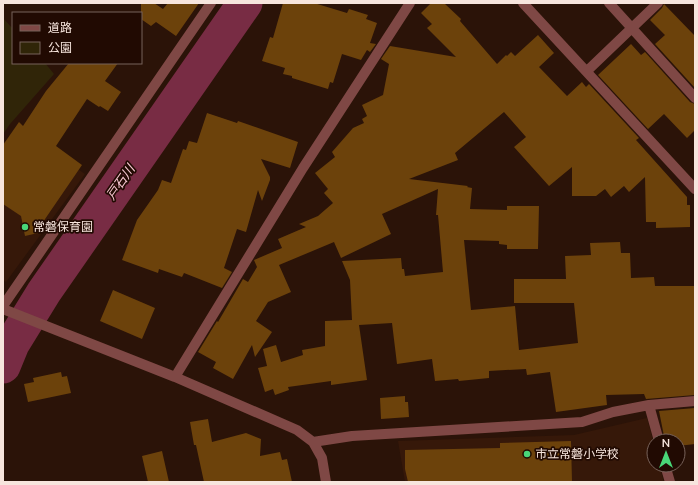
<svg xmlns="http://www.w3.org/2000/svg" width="698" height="485" font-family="Mulish,'Noto Sans JP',sans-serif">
	<rect width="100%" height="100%" fill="#2b1308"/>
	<!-- built -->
	<path fill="#361809" d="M 18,129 L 85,174 L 6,282 L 3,280 L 3,144 Z
		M 647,418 L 654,444 L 654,465 L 659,465 L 664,482 L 405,482 L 398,441 L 574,435 Z"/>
	<!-- green -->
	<path fill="#302508" d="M 3,18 L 13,29 L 13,63 L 45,63 L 54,74 L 10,124 L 3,134 Z"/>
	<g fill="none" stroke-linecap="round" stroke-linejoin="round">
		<!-- river -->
		<path stroke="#782c44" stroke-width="35" d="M 3,366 L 12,344 L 44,292 L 245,3"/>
	</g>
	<!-- building -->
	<path fill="#6c420b" d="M 141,3 L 154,3 L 163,9 L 168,3 L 199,3 L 176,36 L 156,22 L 151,26 L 141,19 Z
		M 283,3 L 314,3 L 347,13 L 349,9 L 368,15 L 366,19 L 377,23 L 370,43 L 376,44 L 370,52 L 367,50 L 361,60 L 342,54 L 333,83 L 330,82 L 328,89 L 292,78 L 292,76 L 283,74 L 285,68 L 262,61 L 270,37 L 273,38 Z
		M 431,3 L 444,3 L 461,19 L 460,21 L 497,64 L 506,55 L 507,56 L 511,52 L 515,56 L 538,35 L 554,53 L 539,67 L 567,96 L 582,82 L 586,87 L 589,84 L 639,138 L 636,140 L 687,197 L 687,205 L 690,205 L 690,227 L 656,228 L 656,222 L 646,222 L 645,177 L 629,192 L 624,186 L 611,197 L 605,189 L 596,196 L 572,196 L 572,167 L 549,186 L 514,147 L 526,137 L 504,112 L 455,153 L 458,160 L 409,179 L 468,186 L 467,187 L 472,188 L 470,209 L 507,210 L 507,206 L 539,206 L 538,249 L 507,249 L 507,245 L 499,244 L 499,241 L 464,240 L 471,310 L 515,306 L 519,350 L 578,343 L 574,303 L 514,303 L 514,279 L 566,279 L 565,256 L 591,255 L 590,243 L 620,242 L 621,253 L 630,253 L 631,278 L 654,277 L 655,286 L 695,286 L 695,395 L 646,399 L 644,394 L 606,395 L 607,405 L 556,412 L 550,372 L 527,375 L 526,369 L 489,371 L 489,378 L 459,381 L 458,379 L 435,381 L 432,359 L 397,364 L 392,323 L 359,325 L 367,380 L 331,385 L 331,381 L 288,387 L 289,390 L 275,395 L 273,389 L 265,392 L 258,368 L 267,366 L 263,349 L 276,345 L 281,362 L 303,355 L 302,350 L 325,346 L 325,321 L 352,320 L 350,280 L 342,261 L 401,258 L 402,269 L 404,269 L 405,276 L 443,272 L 438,215 L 436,215 L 438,189 L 382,214 L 391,234 L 341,258 L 334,242 L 279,265 L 291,292 L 268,302 L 256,321 L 272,332 L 255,357 L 252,345 L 233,379 L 213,368 L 216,362 L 198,352 L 217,321 L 218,322 L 243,279 L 248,282 L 257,267 L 254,260 L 282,248 L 278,239 L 306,227 L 299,224 L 318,216 L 333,203 L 324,193 L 328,189 L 315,173 L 335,157 L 332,152 L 353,128 L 364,123 L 362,119 L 367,116 L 362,105 L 383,95 L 389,64 L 381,59 L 390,46 L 456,57 L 427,28 L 432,24 L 421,13 Z
		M 664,4 L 695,36 L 695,88 L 655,44 L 665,35 L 650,20 L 662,8 Z
		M 631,44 L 641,55 L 645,52 L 690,102 L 695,104 L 695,130 L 687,138 L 664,114 L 648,129 L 598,75 Z
		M 69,63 L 118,63 L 105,81 L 121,92 L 108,111 L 100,106 L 99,107 L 87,99 L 56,146 L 82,165 L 43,222 L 45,224 L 38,233 L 25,236 L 21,216 L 3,204 L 3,145 L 19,122 L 23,126 L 46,91 Z
		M 207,113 L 237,123 L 238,121 L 298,142 L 290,168 L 261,159 L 270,177 L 270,180 L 262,201 L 258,190 L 246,232 L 237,229 L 224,268 L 232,272 L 222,288 L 184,273 L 182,277 L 159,269 L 158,273 L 122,260 L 137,220 L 158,190 L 162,180 L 171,183 L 183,149 L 186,150 L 189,141 L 197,143 Z
		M 113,290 L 155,308 L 142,339 L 100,321 Z
		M 61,372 L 62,377 L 67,376 L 71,393 L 28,402 L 24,384 L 34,382 L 33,378 Z
		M 405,396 L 405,402 L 408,402 L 409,417 L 381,419 L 380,398 Z
		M 695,408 L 695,444 L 678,446 L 678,441 L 665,441 L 659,411 Z
		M 208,419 L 212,442 L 246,433 L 261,439 L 260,456 L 280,452 L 282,460 L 287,459 L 292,482 L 204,482 L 196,445 L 194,445 L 190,422 Z
		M 571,441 L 572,482 L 408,482 L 405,469 L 405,450 L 500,448 L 500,443 Z
		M 162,451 L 169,482 L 148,482 L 142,456 Z"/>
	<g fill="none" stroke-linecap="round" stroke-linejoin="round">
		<!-- minor -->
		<path stroke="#7f4845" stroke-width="10" d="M 523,3 L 695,189
			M 609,3 L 695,98
			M 587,71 L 658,3
			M 3,306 L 211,3
			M 3,309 L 175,377 L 297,430 L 313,442 L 322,458 L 326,482
			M 175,377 L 303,168 L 410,3
			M 649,405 L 659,441
			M 313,442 L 352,436 L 582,422 L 613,412 L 649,405 L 695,401
			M 665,465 L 670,482"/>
	</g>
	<!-- markers -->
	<g fill="#49d778" stroke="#210a02" stroke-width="1.5">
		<circle cx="25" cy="227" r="4"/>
		<circle cx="527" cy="454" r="4"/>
	</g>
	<g text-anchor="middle" stroke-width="3.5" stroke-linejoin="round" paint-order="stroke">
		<!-- poi labels -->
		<g font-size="12" fill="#f7e5dd" stroke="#210a02" text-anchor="start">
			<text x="33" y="231">常磐保育園</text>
			<text x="535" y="458">市立常磐小学校</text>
		</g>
		<!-- water labels -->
		<g font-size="13" font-style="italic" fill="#f8c8d3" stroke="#210a02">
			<text transform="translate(120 182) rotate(-55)" y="5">戸石川</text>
		</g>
	</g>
	<!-- border -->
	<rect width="698" height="485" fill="none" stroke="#f7e5dd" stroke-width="8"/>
	<!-- legend -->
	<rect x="12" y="12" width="130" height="52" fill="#210a02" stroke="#77625a"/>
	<rect x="20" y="25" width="20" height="6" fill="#7f4845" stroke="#77625a"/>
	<text x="48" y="32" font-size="12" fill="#f7e5dd">道路</text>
	<rect x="20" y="42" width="20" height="12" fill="#302508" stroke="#77625a"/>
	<text x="48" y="52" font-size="12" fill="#f7e5dd">公園</text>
	<!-- north arrow -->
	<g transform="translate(666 453)"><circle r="19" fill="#210a02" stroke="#77625a"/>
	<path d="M0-3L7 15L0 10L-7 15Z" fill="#49d778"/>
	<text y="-6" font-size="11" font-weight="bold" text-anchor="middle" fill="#f7e5dd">N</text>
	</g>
</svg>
